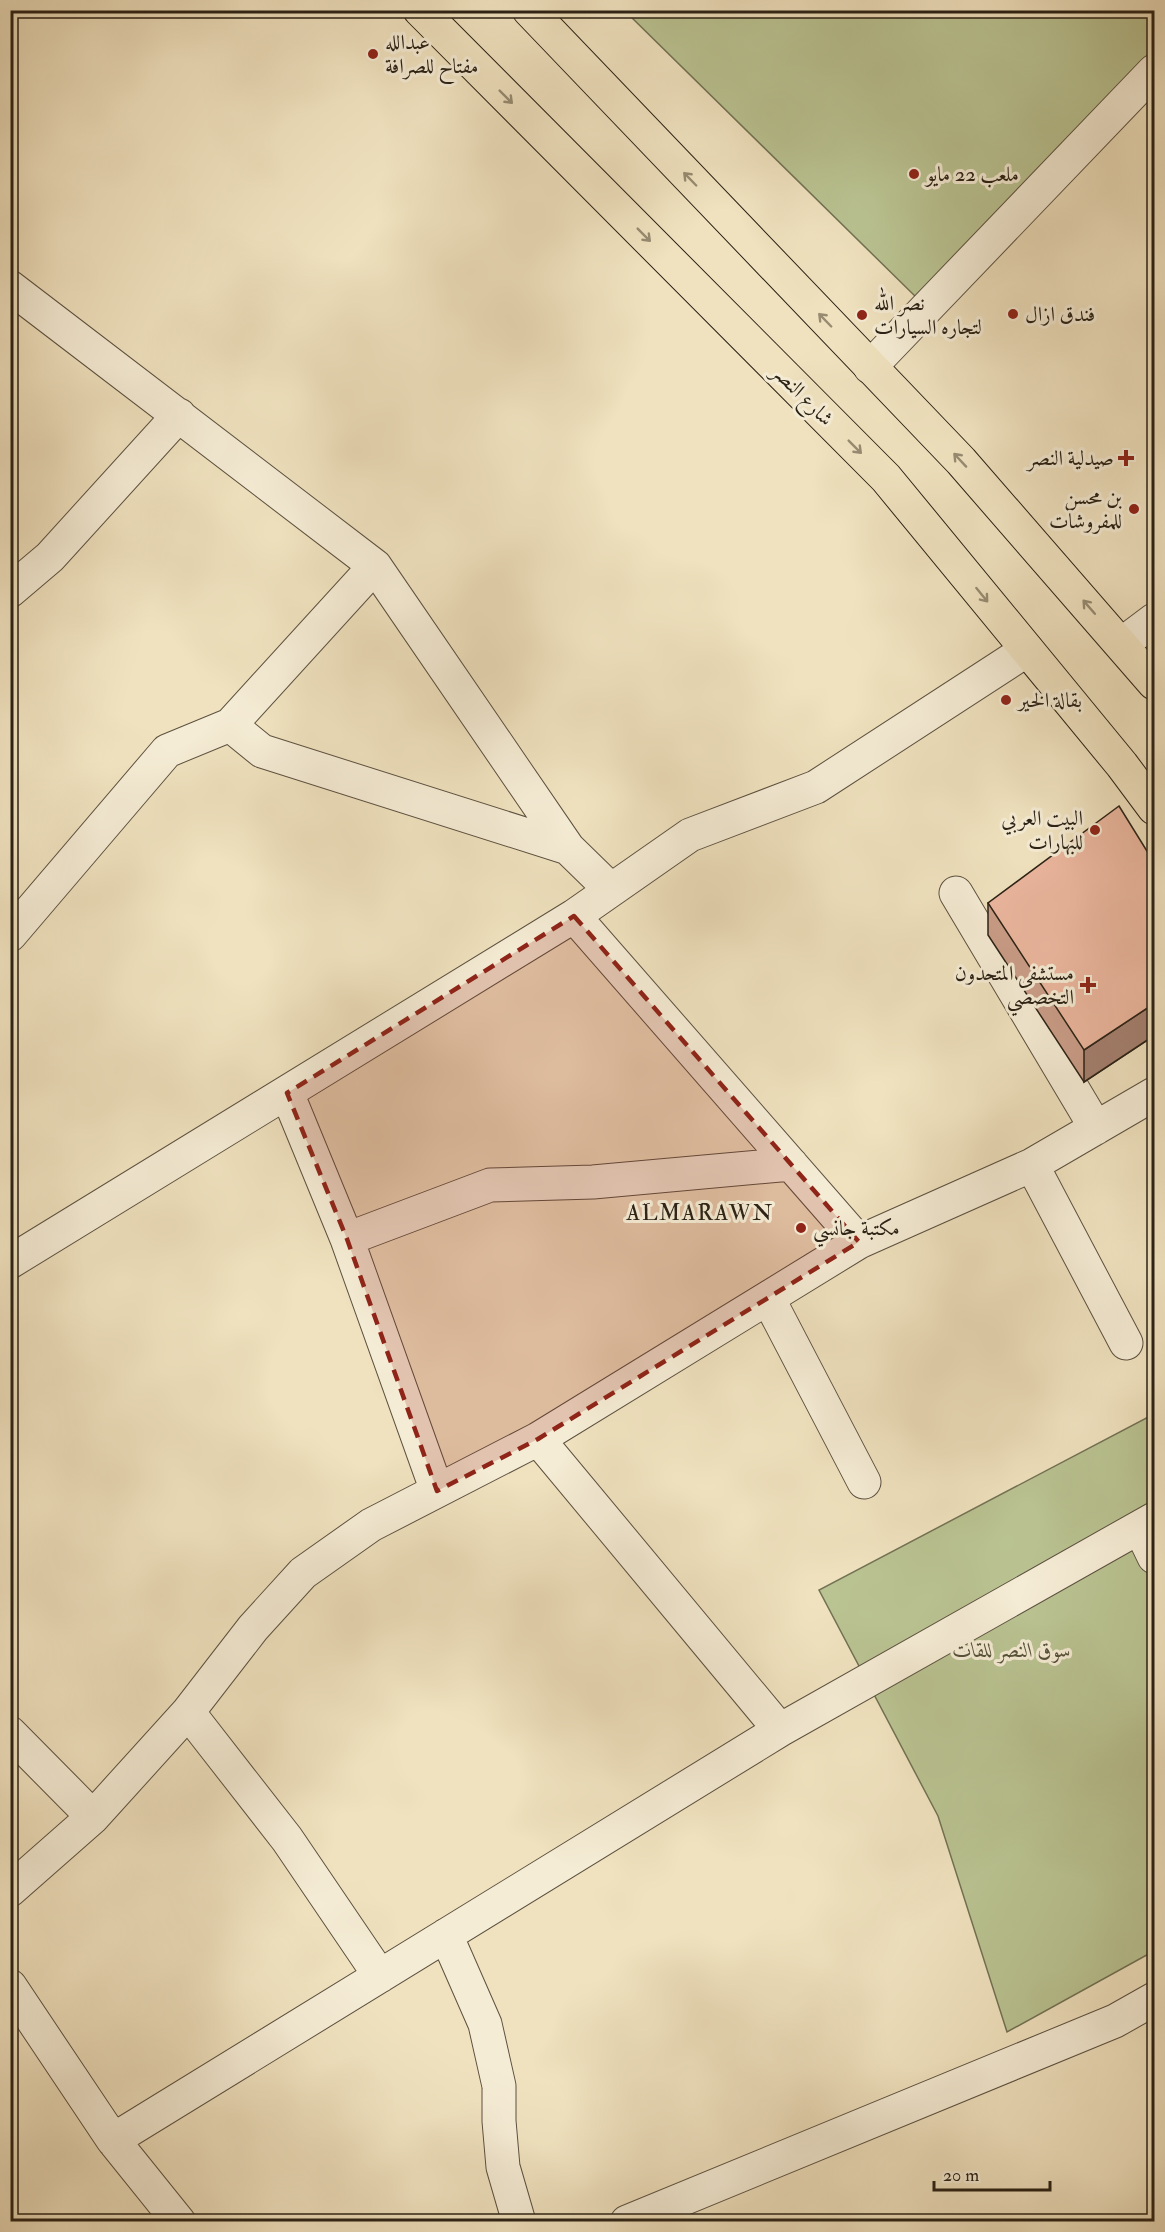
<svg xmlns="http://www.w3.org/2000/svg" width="1165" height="2232" font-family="'IM FELL Double Pica',Amiri,serif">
	<rect width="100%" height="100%" fill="#f0e2bf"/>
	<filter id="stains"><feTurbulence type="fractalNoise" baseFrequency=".00333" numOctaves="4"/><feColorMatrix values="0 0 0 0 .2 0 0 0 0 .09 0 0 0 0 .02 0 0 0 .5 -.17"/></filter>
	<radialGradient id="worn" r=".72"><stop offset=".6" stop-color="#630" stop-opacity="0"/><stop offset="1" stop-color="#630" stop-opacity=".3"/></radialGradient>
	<!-- green -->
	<path fill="#bac392" stroke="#727254" stroke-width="1.5" d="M 625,11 L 1154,11 L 1154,48 L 919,300 Z
		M 1154,1414 L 1154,1951 L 1007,2032 L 938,1816 L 819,1590 Z"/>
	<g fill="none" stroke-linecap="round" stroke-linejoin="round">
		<defs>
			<path id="minor" d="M 10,287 L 375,566 L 568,848 L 611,890
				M 870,367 L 1154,71
				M 10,591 L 50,557 L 179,415
				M 1122,644 L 1154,620
				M 230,725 L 262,751 L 568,848
				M 956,893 L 1096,1128
				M 10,935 L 167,751 L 230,725 L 375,566
				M 287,1093 L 347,1239 L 490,1185 L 593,1182 L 791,1164
				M 1032,1165 L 1126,1343
				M 347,1239 L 437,1491
				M 859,1242 L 574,916 L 690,835 L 816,787 L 1027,650
				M 10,1262 L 574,916
				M 768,1298 L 864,1482
				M 1140,1528 L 1154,1557
				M 188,1712 L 287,1839 L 380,1976
				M 780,1730 L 1154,1519
				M 10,1733 L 93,1817
				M 10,1890 L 93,1817 L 188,1712 L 253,1628 L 303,1573 L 371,1525 L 538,1439
				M 446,1935 L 485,2024 L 499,2086 L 499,2121 L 503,2167 L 519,2222
				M 10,1986 L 113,2140
				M 179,2222 L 113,2140 L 780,1730 L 538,1439 L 859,1242 L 1032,1165 L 1154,1094
				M 627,2222 L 1115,2021 L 1154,1999"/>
			<path id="major" d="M 420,10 L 886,478 L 1122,765 L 1154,808
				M 529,10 L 961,461 L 1154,683"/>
		</defs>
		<!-- minor casing -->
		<use href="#minor" stroke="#5c5140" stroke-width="35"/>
		<!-- major casing -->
		<use href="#major" stroke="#2a2115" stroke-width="35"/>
		<!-- minor -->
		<use href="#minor" stroke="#f5ecd5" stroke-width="33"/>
		<!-- major -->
		<use href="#major" stroke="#f0e2bf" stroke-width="33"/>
	</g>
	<!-- wall -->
	<path fill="#ca9d88" stroke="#2a2115" stroke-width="1.5" d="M 1155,864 L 1155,1035 L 1084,1082 L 988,935 L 988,903 Z"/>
	<!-- shaded-wall -->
	<path fill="#a47f6f" stroke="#2a2115" stroke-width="1.5" d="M 1155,1003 L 1155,1035 L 1084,1082 L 1084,1050 Z"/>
	<!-- building -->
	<path fill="#ebb69e" stroke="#2a2115" stroke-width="1.5" d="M 1119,806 L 1155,864 L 1155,1003 L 1084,1050 L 988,903 Z"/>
	<!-- one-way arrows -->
	<defs><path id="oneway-shaft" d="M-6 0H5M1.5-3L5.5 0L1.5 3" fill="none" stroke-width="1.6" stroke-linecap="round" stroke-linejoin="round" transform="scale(1.5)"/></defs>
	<g stroke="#978b72">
		<use href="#oneway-shaft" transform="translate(506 97) rotate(45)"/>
		<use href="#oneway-shaft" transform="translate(690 179) rotate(-134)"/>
		<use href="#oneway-shaft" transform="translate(644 235) rotate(45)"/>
		<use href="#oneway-shaft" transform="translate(825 320) rotate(-134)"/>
		<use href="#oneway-shaft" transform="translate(855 447) rotate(45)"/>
		<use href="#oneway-shaft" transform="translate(960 460) rotate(-133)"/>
		<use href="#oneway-shaft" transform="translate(982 595) rotate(51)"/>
		<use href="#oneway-shaft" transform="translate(1089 607) rotate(-131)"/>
	</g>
	<!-- marked area -->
	<path fill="#8f2418" fill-opacity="0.2" stroke="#8f2418" stroke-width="4.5" stroke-dasharray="12 8" stroke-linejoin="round" d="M 574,916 L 859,1242 L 538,1439 L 437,1491 L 347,1239 L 287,1093 Z"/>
	<!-- markers -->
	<g fill="#8f2418" stroke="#f5ecd5" stroke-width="2">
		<circle cx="373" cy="54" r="6"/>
		<circle cx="914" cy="174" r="6"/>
		<circle cx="1013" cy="314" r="6"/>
		<circle cx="862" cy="315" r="6"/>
		<path d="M1123 449h6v6h6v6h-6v6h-6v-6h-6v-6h6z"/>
		<circle cx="1134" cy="509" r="6"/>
		<circle cx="1006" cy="700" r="6"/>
		<circle cx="1095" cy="830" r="6"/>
		<path d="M1085 976h6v6h6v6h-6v6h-6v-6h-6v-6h6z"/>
		<circle cx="801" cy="1228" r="6"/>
	</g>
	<g text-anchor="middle" stroke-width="6" stroke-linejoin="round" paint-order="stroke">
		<!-- poi labels -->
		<g font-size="21" fill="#2a2115" stroke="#f5ecd5" text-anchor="start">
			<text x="385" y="49">عبدالله<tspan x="385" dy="24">مفتاح للصرافة</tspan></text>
			<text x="926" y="181">ملعب 22 مايو</text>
			<text x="874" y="310">نصر الله<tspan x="874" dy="24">لتجاره السيارات</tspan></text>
			<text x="1025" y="321">فندق ازال</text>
			<text x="1114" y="465" text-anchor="end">صيدلية النصر</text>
			<text x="1122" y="504" text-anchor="end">بن محسن<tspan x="1122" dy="24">للمفروشات</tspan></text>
			<text x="1018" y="707">بقالة الخير</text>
			<text x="1083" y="825" text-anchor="end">البيت العربي<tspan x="1083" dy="24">للبهارات</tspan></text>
			<text x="1074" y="980" text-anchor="end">مستشفى المتحدون<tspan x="1074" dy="24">التخصصي</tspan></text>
			<text x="813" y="1235">مكتبة جانسي</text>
		</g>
		<!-- street labels -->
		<g font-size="21" fill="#2a2115" stroke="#f5ecd5">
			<text transform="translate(803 395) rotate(45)" y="7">شارع النصر</text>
		</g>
		<!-- park labels -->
		<g font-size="21" font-style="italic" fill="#55523a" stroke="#f5ecd5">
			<text x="1012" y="1657">سوق النصر للقات</text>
		</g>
		<!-- neighbourhood labels -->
		<g font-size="22" letter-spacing="1.5" fill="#2a2115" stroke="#f5ecd5">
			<text x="700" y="1220">ALMARAWN</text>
		</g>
	</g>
	<!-- margin -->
	<rect width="1165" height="2232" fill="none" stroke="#f0e2bf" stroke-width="36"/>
	<rect x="12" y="12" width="1141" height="2208" fill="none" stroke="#2a2115" stroke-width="3"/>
	<rect x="18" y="18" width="1129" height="2196" fill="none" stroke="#2a2115" stroke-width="1.5"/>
	<!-- scale -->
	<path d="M934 2181v9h116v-9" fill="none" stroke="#2a2115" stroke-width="3"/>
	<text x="943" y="2181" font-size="18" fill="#2a2115" stroke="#f5ecd5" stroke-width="4.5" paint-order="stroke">20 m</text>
	<rect width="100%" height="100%" filter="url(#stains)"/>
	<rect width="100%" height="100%" fill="url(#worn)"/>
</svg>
